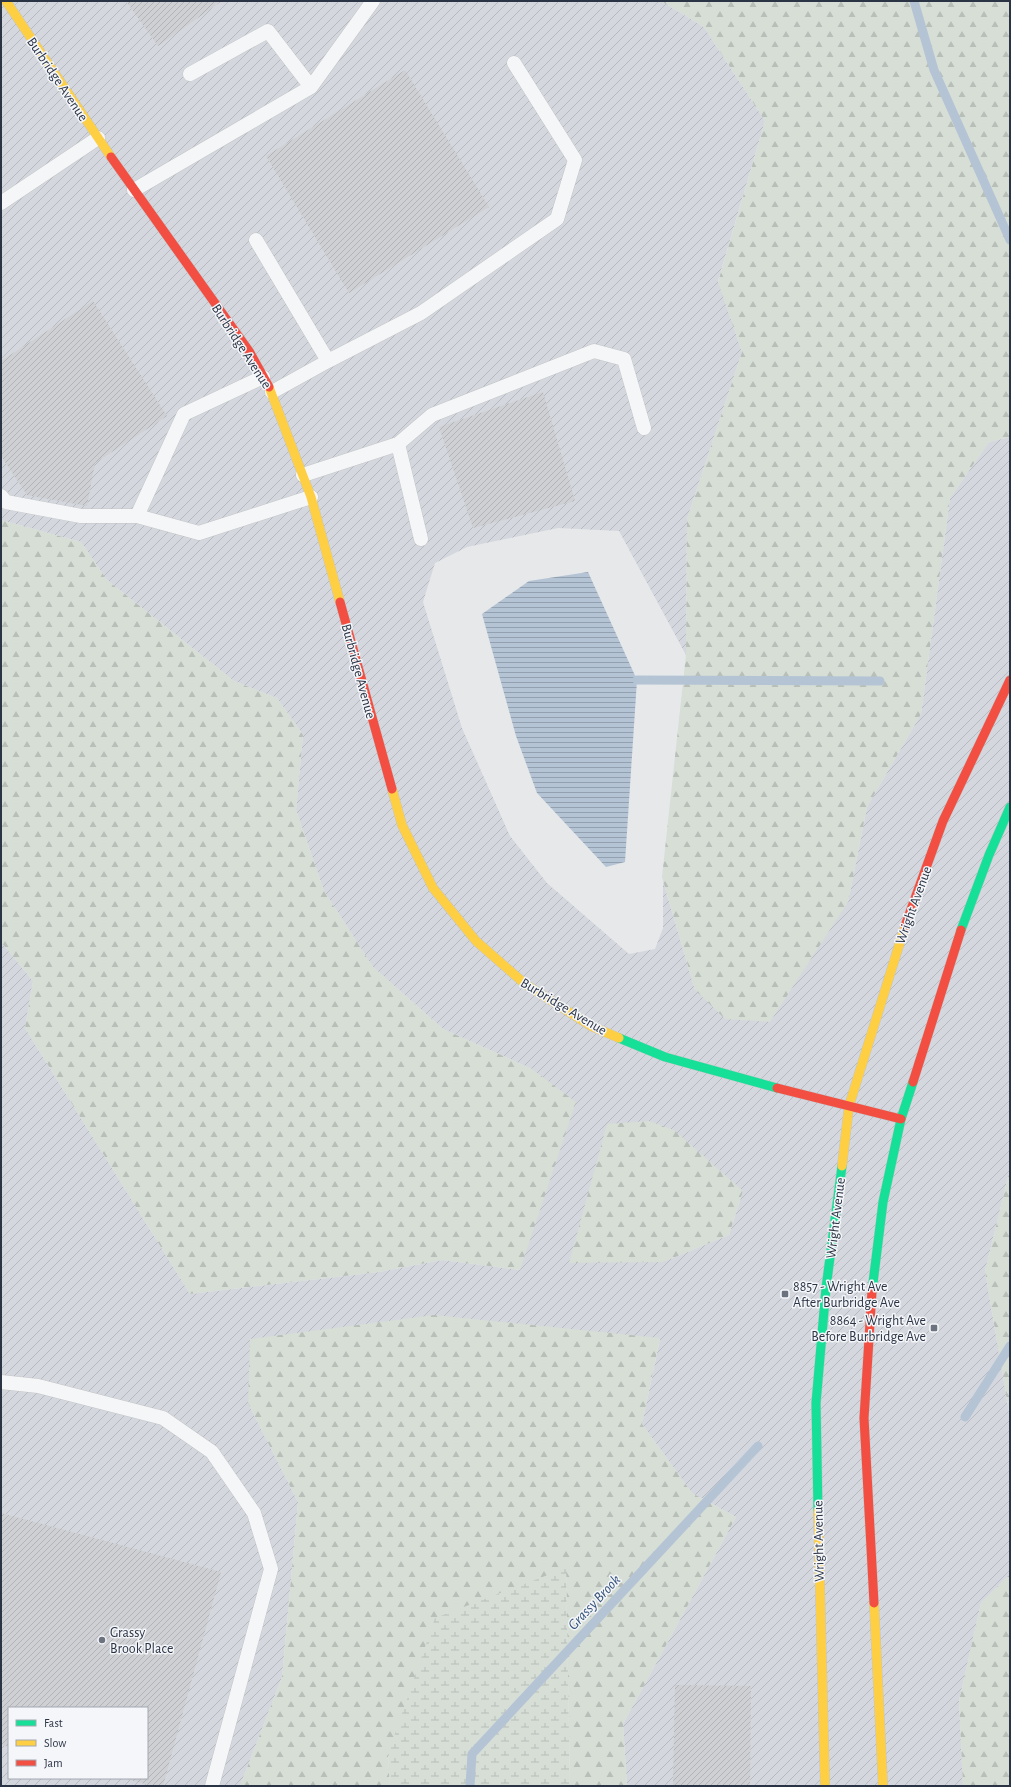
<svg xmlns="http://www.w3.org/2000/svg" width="1011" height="1787" font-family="'Alegreya Sans',sans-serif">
	<defs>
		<pattern id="industrial-furrows" width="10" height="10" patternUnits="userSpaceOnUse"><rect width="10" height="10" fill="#d4d7dd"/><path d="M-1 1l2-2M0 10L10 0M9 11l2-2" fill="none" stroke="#b6b9bf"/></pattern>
		<pattern id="forest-firs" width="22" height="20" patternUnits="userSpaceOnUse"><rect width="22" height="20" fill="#d6ded6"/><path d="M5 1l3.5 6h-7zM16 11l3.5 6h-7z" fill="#b8bfb9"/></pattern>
		<pattern id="wetland-marsh" width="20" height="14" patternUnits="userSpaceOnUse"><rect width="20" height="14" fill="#d6ded6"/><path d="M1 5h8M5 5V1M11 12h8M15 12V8" fill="none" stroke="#b8bfb9"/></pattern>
		<pattern id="water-rules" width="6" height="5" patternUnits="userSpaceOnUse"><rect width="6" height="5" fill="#b4c4d5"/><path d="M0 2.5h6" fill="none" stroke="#93a0af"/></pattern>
		<pattern id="building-hatch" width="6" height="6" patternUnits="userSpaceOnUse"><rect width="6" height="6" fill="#ced0d3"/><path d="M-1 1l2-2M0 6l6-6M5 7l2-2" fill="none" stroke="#b1b3b6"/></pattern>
	</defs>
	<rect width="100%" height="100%" fill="#e6e8ea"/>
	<!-- industrial -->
	<path fill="url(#industrial-furrows)" fill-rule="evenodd" d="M 1,1 L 661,1 L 704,27 L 765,121 L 718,281 L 742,352 L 687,519 L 686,655 L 619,531 L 558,528 L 467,547 L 435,563 L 423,602 L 462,728 L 510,836 L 547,883 L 629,954 L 655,949 L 663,928 L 663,881 L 695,990 L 848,902 L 867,807 L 921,714 L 950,498 L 989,442 L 1010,437 L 1010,1169 L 985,1271 L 1010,1418 L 1010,1574 L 981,1603 L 959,1701 L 963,1786 L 627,1786 L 623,1724 L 736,1517 L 692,1493 L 642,1424 L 660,1339 L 248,1403 L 298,1502 L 282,1677 L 240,1786 L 1,1786 L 1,942 L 33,981 L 25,1028 L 190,1294 L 379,1272 L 442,1260 L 520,1270 L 532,1069 L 443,1029 L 373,967 L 324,891 L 296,810 L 303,735 L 277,698 L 234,681 L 107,580 L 81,542 L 1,520 ZM 743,1191 L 729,1235 L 663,1262 ZM 9,1708 L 147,1708 L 147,1778 L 9,1778 Z"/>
	<!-- forest -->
	<path fill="url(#forest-firs)" d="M 661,1 L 1010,1 L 1010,437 L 989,442 L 950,498 L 921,714 L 867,807 L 848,902 L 770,1022 L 725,1019 L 695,990 L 662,877 L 686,655 L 687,519 L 742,352 L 718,282 L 765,121 L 704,27 Z
		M 1,520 L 81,542 L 107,580 L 234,681 L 277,698 L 303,735 L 296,810 L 324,891 L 373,967 L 443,1029 L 532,1069 L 576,1102 L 520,1270 L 442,1260 L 379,1272 L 190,1294 L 25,1028 L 33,981 L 1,942 Z
		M 649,1121 L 674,1130 L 743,1191 L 729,1235 L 663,1262 L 569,1263 L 607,1124 Z
		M 1010,1169 L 1010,1418 L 985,1271 Z
		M 434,1315 L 660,1338 L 642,1424 L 692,1493 L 736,1517 L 623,1724 L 627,1786 L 570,1786 L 566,1568 L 388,1754 L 390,1786 L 240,1786 L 282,1677 L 298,1502 L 248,1403 L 250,1339 Z
		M 1010,1574 L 1010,1786 L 963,1786 L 959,1701 L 981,1603 Z"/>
	<!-- wetland -->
	<path fill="url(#wetland-marsh)" d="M 566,1568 L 570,1786 L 390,1786 L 388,1754 L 435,1618 Z"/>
	<!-- water -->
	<path fill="url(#water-rules)" d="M 588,572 L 637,680 L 625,862 L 606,867 L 537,793 L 516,736 L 482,614 L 529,581 Z"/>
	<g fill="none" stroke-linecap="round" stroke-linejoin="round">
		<!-- stream -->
		<path stroke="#b4c4d5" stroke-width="9" d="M 914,1 L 934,70 L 1010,240
			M 637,680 L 880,681
			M 965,1417 L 1010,1346
			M 470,1786 L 472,1754 L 758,1446"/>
	</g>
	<!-- building -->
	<path fill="url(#building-hatch)" d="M 126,1 L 222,1 L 158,46 Z
		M 405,70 L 489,207 L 349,293 L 266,156 Z
		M 93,301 L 167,416 L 95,463 L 87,506 L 27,495 L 1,456 L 1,361 Z
		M 543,392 L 575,501 L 473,528 L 439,427 Z
		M 1,1513 L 221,1572 L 163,1786 L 152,1786 L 124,1778 L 147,1778 L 147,1708 L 9,1708 L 9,1747 L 1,1745 Z
		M 675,1685 L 751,1686 L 750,1786 L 673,1786 Z"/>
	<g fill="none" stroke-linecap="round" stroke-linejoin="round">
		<defs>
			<path id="lane" d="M 311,87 L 373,1
				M 134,190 L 311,87 L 268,31 L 190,74
				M 1,203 L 98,138
				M 256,240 L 328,361 L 272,392
				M 328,361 L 421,313 L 557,219 L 575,160 L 514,63
				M 398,444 L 432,415 L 594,351 L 624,359 L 644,428
				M 303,475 L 398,444 L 421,539
				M 1,496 L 6,502 L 81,516 L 137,516 L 184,414 L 263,377
				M 137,516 L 199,533 L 311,497
				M 1,1382 L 38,1386 L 163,1418 L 212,1452 L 254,1513 L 271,1569 L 212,1786"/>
			<path id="fast" d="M 961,930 L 989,855 L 1010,807
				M 619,1038 L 665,1057 L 777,1088
				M 872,1291 L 883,1202 L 901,1119 L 913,1082
				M 818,1511 L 816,1403 L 826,1288 L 842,1166"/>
			<path id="slow" d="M 6,1 L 111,157
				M 269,387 L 311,497 L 340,602
				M 392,789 L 402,825 L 433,888 L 476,941 L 525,984 L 591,1026 L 619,1038
				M 842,1166 L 849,1106 L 905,926
				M 818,1511 L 825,1786
				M 874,1603 L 883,1786"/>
			<path id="jam" d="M 111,157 L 249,351 L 269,387
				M 340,602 L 392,789
				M 905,926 L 943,821 L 1010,680
				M 913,1082 L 961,930
				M 777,1088 L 901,1119
				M 872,1291 L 864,1418 L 874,1603"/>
		</defs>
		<!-- lane casing -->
		<use href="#lane" stroke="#c4c6c8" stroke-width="15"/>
		<!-- fast casing -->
		<use href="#fast" stroke="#c4c6c8" stroke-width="10"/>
		<!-- slow casing -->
		<use href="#slow" stroke="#c4c6c8" stroke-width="10"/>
		<!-- jam casing -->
		<use href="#jam" stroke="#c4c6c8" stroke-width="10"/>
		<!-- lane -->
		<use href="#lane" stroke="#f5f6f7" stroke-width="14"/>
		<!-- fast -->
		<use href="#fast" stroke="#16e098" stroke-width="9"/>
		<!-- slow -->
		<use href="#slow" stroke="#ffcf43" stroke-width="9"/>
		<!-- jam -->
		<use href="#jam" stroke="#f24e42" stroke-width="9"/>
	</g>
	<!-- markers -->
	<g fill="#6c737f" stroke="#f4f6f9" stroke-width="1.5">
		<rect x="781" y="1290" width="8" height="8" rx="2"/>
		<rect x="930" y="1324" width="8" height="8" rx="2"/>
		<circle cx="102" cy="1640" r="4"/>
	</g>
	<g text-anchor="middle" stroke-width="3" stroke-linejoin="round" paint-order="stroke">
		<!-- street labels -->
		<g font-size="14" fill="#2b3445" stroke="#f4f6f9">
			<text transform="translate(58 79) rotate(56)" y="5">Burbridge Avenue</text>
			<text transform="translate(242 346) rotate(57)" y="5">Burbridge Avenue</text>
			<text transform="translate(359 671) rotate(75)" y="5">Burbridge Avenue</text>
			<text transform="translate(913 905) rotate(-70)" y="5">Wright Avenue</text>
			<text transform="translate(564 1006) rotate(31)" y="5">Burbridge Avenue</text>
			<text transform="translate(835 1218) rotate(-83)" y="5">Wright Avenue</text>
			<text transform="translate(818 1541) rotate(-91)" y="5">Wright Avenue</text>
		</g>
		<!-- poi labels -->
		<g font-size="14" fill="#2b3445" stroke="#f4f6f9" text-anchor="start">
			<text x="793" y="1291">8857 - Wright Ave<tspan x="793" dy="16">After Burbridge Ave</tspan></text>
			<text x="926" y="1325" text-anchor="end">8864 - Wright Ave<tspan x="926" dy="16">Before Burbridge Ave</tspan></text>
			<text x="110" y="1637">Grassy<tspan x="110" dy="16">Brook Place</tspan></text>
		</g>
		<!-- water labels -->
		<g font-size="15" font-style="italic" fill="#34527a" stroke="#f4f6f9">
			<text transform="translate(594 1602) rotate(-47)" y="5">Grassy Brook</text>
		</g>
	</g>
	<!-- border -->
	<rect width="1011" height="1787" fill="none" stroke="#2b3445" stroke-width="4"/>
	<!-- legend -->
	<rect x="8" y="1707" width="140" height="72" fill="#f4f6f9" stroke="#a4a8b1"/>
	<rect x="16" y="1720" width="20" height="6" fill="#16e098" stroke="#a4a8b1"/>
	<text x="44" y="1727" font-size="12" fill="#2b3445">Fast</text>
	<rect x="16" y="1740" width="20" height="6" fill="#ffcf43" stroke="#a4a8b1"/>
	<text x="44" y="1747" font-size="12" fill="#2b3445">Slow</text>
	<rect x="16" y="1760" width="20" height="6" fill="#f24e42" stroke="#a4a8b1"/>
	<text x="44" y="1767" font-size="12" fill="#2b3445">Jam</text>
</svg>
